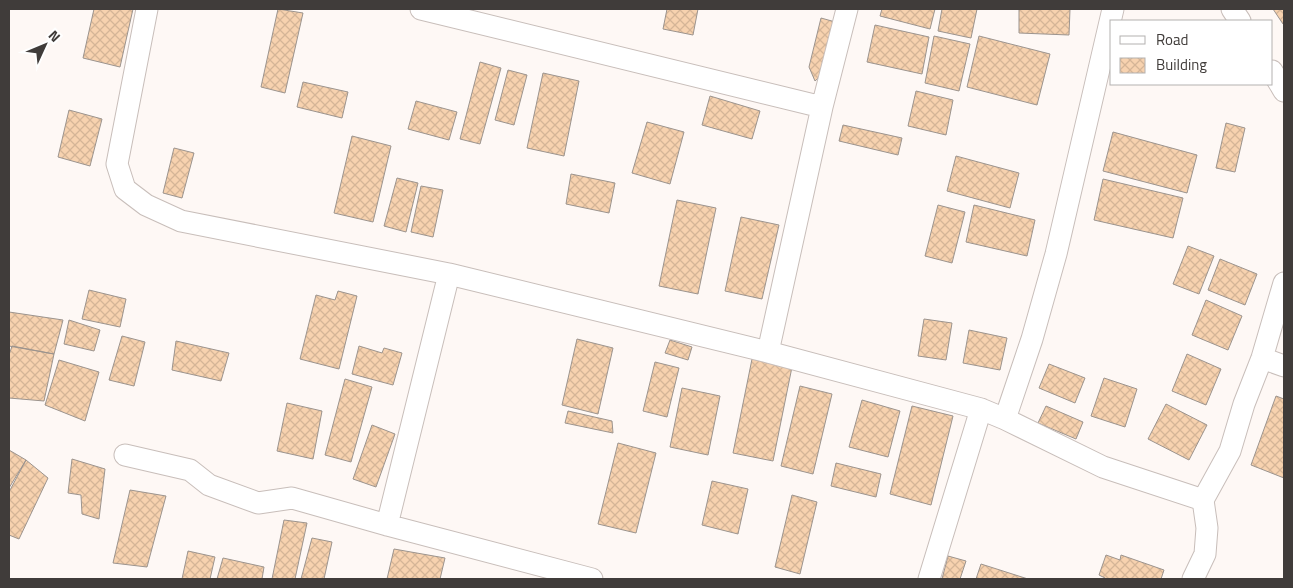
<svg xmlns="http://www.w3.org/2000/svg" width="1293" height="588" font-family="'Titillium Web',sans-serif">
	<defs>
		<pattern id="building-cross-hatch" width="8" height="8" patternUnits="userSpaceOnUse" patternTransform="scale(1.25)"><rect width="8" height="8" fill="#f7d2af"/><path d="M0 0l8 8M0 8l8-8" fill="none" stroke="#d5b597"/></pattern>
	</defs>
	<rect width="100%" height="100%" fill="#fef8f5"/>
	<!-- building -->
	<path fill="url(#building-cross-hatch)" stroke="#9c948e" d="M 94,9 L 133,9 L 120,67 L 83,58 Z
		M 278,9 L 303,13 L 285,93 L 261,87 Z
		M 667,9 L 698,9 L 693,35 L 663,29 Z
		M 882,9 L 935,9 L 930,29 L 880,16 Z
		M 942,9 L 977,9 L 971,38 L 938,31 Z
		M 1019,9 L 1070,9 L 1069,35 L 1019,33 Z
		M 1273,9 L 1284,9 L 1284,23 L 1283,24 Z
		M 821,18 L 839,23 L 827,70 L 815,81 L 809,67 Z
		M 875,25 L 929,37 L 922,74 L 867,62 Z
		M 934,36 L 970,44 L 959,91 L 925,83 Z
		M 979,36 L 1050,54 L 1037,105 L 967,87 Z
		M 480,62 L 501,68 L 480,144 L 460,139 Z
		M 508,70 L 527,75 L 514,125 L 495,120 Z
		M 543,73 L 579,81 L 564,156 L 527,148 Z
		M 303,82 L 348,92 L 342,118 L 297,107 Z
		M 916,91 L 953,100 L 946,135 L 908,126 Z
		M 710,96 L 760,111 L 752,139 L 702,125 Z
		M 416,101 L 457,112 L 449,140 L 408,129 Z
		M 69,110 L 102,119 L 90,166 L 58,157 Z
		M 647,122 L 684,132 L 670,184 L 632,173 Z
		M 1226,123 L 1245,128 L 1235,172 L 1216,168 Z
		M 843,125 L 902,138 L 898,155 L 839,141 Z
		M 1113,132 L 1197,155 L 1187,193 L 1103,171 Z
		M 352,136 L 391,146 L 373,222 L 334,213 Z
		M 174,148 L 194,153 L 182,198 L 163,193 Z
		M 956,156 L 1019,173 L 1010,208 L 947,191 Z
		M 571,174 L 615,183 L 609,213 L 566,204 Z
		M 397,178 L 418,183 L 406,232 L 384,226 Z
		M 1103,179 L 1183,198 L 1173,238 L 1094,220 Z
		M 421,186 L 443,190 L 433,237 L 411,232 Z
		M 677,200 L 716,208 L 698,294 L 659,286 Z
		M 938,205 L 965,212 L 952,263 L 925,256 Z
		M 974,205 L 1035,220 L 1027,256 L 966,242 Z
		M 741,217 L 779,225 L 762,299 L 725,291 Z
		M 1188,246 L 1214,256 L 1199,294 L 1173,284 Z
		M 1220,259 L 1257,274 L 1245,305 L 1208,290 Z
		M 89,290 L 126,299 L 120,327 L 82,319 Z
		M 338,291 L 357,296 L 339,369 L 300,359 L 316,295 L 335,300 Z
		M 1206,300 L 1242,316 L 1228,350 L 1192,335 Z
		M 9,312 L 63,320 L 54,354 L 9,346 Z
		M 924,319 L 952,323 L 946,360 L 918,356 Z
		M 69,320 L 100,330 L 94,351 L 64,344 Z
		M 969,330 L 1007,338 L 1000,370 L 963,363 Z
		M 122,336 L 145,342 L 134,386 L 109,380 Z
		M 577,339 L 613,348 L 598,414 L 562,405 Z
		M 670,340 L 692,347 L 688,360 L 665,353 Z
		M 176,341 L 229,353 L 221,381 L 172,370 Z
		M 12,346 L 54,354 L 44,401 L 9,398 L 9,355 Z
		M 359,346 L 382,353 L 384,348 L 402,353 L 393,385 L 352,374 Z
		M 1187,354 L 1221,369 L 1206,405 L 1172,391 Z
		M 752,359 L 792,367 L 773,461 L 733,453 Z
		M 59,360 L 99,372 L 85,421 L 45,405 Z
		M 655,362 L 679,368 L 667,417 L 643,411 Z
		M 1049,364 L 1085,378 L 1075,403 L 1039,388 Z
		M 1104,378 L 1137,389 L 1125,427 L 1091,416 Z
		M 345,379 L 372,387 L 351,462 L 325,455 Z
		M 800,386 L 832,394 L 813,474 L 781,466 Z
		M 682,388 L 720,396 L 708,455 L 670,447 Z
		M 1276,396 L 1284,399 L 1284,478 L 1251,465 Z
		M 862,400 L 900,411 L 888,457 L 849,447 Z
		M 287,403 L 322,411 L 313,459 L 277,451 Z
		M 1166,404 L 1207,425 L 1189,460 L 1148,439 Z
		M 912,406 L 953,416 L 931,505 L 890,494 Z
		M 1046,406 L 1083,422 L 1076,439 L 1038,423 Z
		M 568,411 L 612,421 L 613,433 L 565,423 Z
		M 372,425 L 395,434 L 376,487 L 353,479 Z
		M 618,443 L 656,453 L 636,533 L 598,524 Z
		M 9,450 L 26,460 L 9,488 Z
		M 72,459 L 105,469 L 99,519 L 82,514 L 81,495 L 68,493 Z
		M 26,460 L 48,478 L 19,539 L 9,535 L 9,492 Z
		M 836,463 L 881,474 L 876,497 L 831,486 Z
		M 712,481 L 748,489 L 738,534 L 702,525 Z
		M 130,490 L 166,496 L 147,567 L 113,563 Z
		M 792,495 L 817,502 L 800,574 L 775,567 Z
		M 284,520 L 307,523 L 295,579 L 272,579 Z
		M 312,538 L 332,542 L 324,579 L 301,579 Z
		M 394,549 L 445,558 L 440,579 L 387,579 Z
		M 188,551 L 215,557 L 210,579 L 182,579 Z
		M 1106,555 L 1120,560 L 1121,555 L 1164,570 L 1161,579 L 1104,579 L 1105,578 L 1099,575 Z
		M 948,556 L 966,561 L 960,579 L 942,579 Z
		M 223,558 L 264,567 L 262,579 L 217,579 Z
		M 981,564 L 1028,579 L 976,579 Z"/>
	<g fill="none" stroke-linecap="round" stroke-linejoin="round">
		<defs>
			<path id="street" d="M 147,9 L 117,164 L 125,189 L 146,205 L 181,221 L 449,274 L 768,352 L 981,409 L 1005,419 L 1103,467 L 1203,500
				M 421,9 L 822,107
				M 1232,9 L 1240,21
				M 1272,71 L 1284,91
				M 768,352 L 822,107 L 847,9
				M 1262,358 L 1284,366
				M 1005,419 L 1032,339 L 1056,254 L 1113,9
				M 125,455 L 190,470 L 209,485 L 258,503 L 292,498 L 387,525 L 592,579
				M 387,525 L 449,274
				M 929,579 L 981,409
				M 1193,579 L 1205,554 L 1207,528 L 1203,500 L 1230,451 L 1244,404 L 1262,358 L 1284,283"/>
		</defs>
		<!-- street casing -->
		<use href="#street" stroke="#c8beba" stroke-width="23"/>
		<!-- street -->
		<use href="#street" stroke="#fff" stroke-width="21"/>
	</g>
	<!-- border -->
	<rect width="1293" height="588" fill="none" stroke="#403c3a" stroke-width="20"/>
	<!-- legend -->
	<rect x="1110" y="20" width="162" height="65" fill="#ffffff" stroke="#b3b1b0"/>
	<rect x="1120" y="36" width="25" height="8" fill="#ffffff" stroke="#b3b1b0"/>
	<text x="1156" y="45" font-size="15" fill="#403c3a">Road</text>
	<rect x="1120" y="58" width="25" height="15" fill="url(#building-cross-hatch)" stroke="#b3b1b0"/>
	<text x="1156" y="70" font-size="15" fill="#403c3a">Building</text>
	<!-- north arrow -->
	<g transform="translate(45 45) rotate(46)" stroke="#ffffff" stroke-width="4" paint-order="stroke">
	<path d="M0-4L9 19L0 12L-9 19Z" fill="#403c3a"/>
	<text y="-8" font-size="14" font-weight="bold" text-anchor="middle" fill="#403c3a">N</text>
	</g>
</svg>
